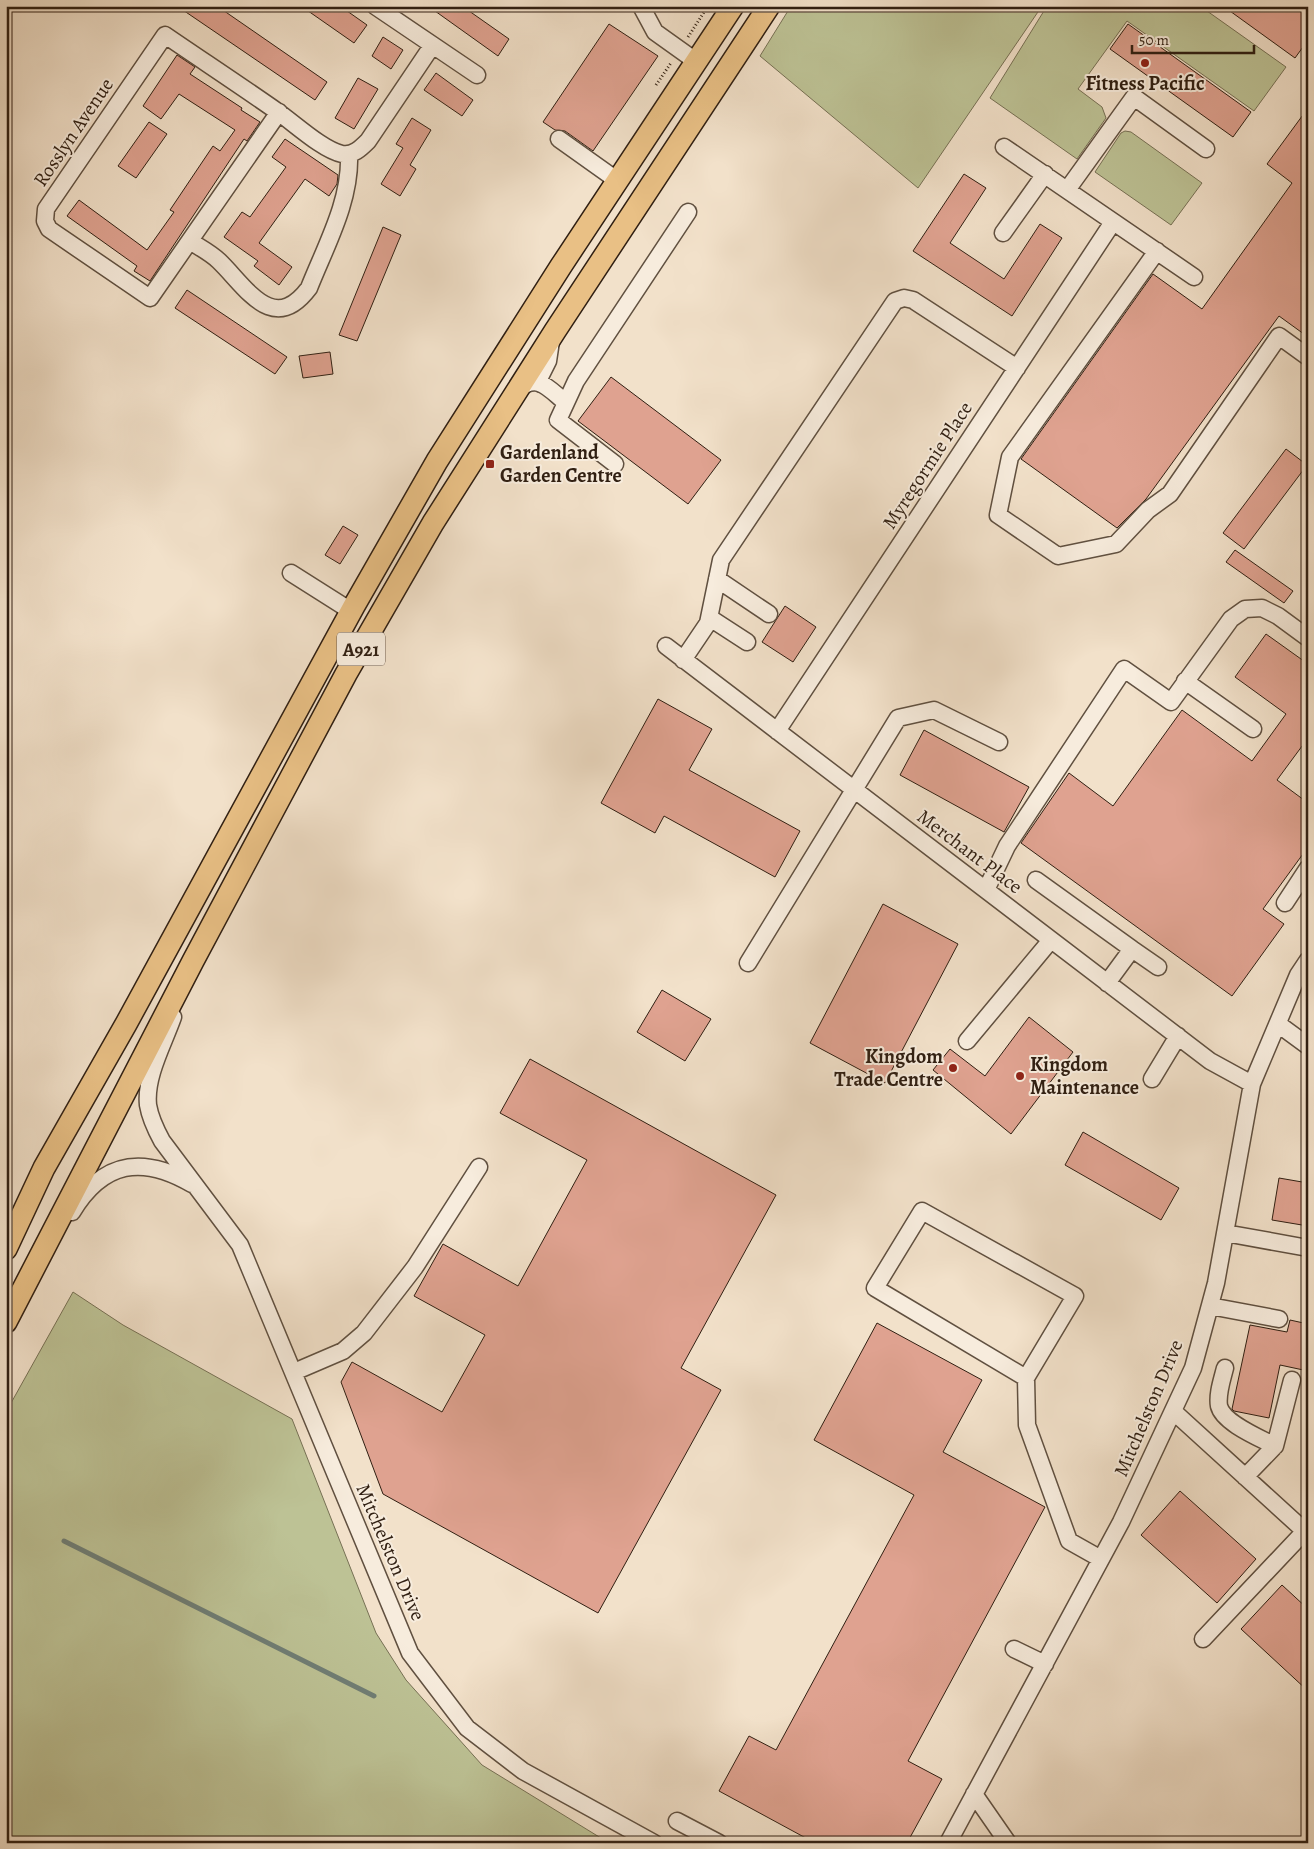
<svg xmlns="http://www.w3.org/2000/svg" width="1314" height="1849" font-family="Alegreya,serif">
	<rect width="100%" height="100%" fill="#f2e1ca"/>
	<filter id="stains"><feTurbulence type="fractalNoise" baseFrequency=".004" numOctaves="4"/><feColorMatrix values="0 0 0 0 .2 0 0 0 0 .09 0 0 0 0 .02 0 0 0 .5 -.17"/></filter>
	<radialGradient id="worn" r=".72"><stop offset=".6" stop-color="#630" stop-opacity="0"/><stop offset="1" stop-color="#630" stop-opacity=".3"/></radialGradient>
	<!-- green -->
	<path fill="#bdc295" stroke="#767054" d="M 791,6 L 1042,6 L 918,188 L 760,56 Z
		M 1047,6 L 1200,6 L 1286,67 L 1254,111 L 1127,21 L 1078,89 L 1102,107 L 1106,118 L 1077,159 L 990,98 Z
		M 1125,131 L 1131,132 L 1202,183 L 1171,225 L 1095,172 L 1121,133 Z
		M 73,1292 L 123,1325 L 292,1419 L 376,1633 L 406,1680 L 482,1765 L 609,1843 L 6,1843 L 6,1412 Z"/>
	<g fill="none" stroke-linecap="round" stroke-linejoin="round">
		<!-- stream -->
		<path stroke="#707e75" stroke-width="5" d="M 64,1541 L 374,1696"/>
	</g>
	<!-- building -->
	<path fill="#dfa290" stroke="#301f12" d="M 177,6 L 217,6 L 327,82 L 315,100 Z
		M 301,6 L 340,6 L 367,25 L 354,43 Z
		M 428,6 L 462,6 L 509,39 L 498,56 Z
		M 1223,6 L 1308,6 L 1308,40 L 1295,58 Z
		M 609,24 L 658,56 L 593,151 L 565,131 L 555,130 L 543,122 Z
		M 1128,24 L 1251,112 L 1233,137 L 1110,49 Z
		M 383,37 L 403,50 L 391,69 L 372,56 Z
		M 177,55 L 195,67 L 190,74 L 242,108 L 241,110 L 260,122 L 247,141 L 244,139 L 150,281 L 134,271 L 137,266 L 67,216 L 79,200 L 147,250 L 174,212 L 170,210 L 213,146 L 220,151 L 235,130 L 179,94 L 161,119 L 143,106 Z
		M 436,73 L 473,100 L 462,116 L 424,90 Z
		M 358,78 L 378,89 L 354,129 L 335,118 Z
		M 1308,108 L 1308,337 L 1279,316 L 1146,499 L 1117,528 L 1021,459 L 1153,274 L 1202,309 L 1292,183 L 1267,164 Z
		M 412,118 L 431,130 L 410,165 L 416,169 L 400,196 L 381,184 L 403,148 L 396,144 Z
		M 149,122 L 167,134 L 136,178 L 118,166 Z
		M 285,139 L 338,175 L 337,184 L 329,196 L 305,179 L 259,243 L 292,267 L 279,285 L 254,266 L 258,261 L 224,237 L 242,212 L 250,217 L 286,167 L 272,157 Z
		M 964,174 L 986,188 L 950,243 L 1004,279 L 1040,224 L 1062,238 L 1012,316 L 913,251 Z
		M 383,227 L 401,235 L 357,341 L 339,335 Z
		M 187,290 L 287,357 L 275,374 L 175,308 Z
		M 330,352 L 333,374 L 303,378 L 299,356 Z
		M 611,377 L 721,460 L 688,504 L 578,421 Z
		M 1286,449 L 1307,465 L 1244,549 L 1223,533 Z
		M 343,526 L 358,535 L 340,564 L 325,555 Z
		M 1235,550 L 1293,591 L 1284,603 L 1226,562 Z
		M 785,606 L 816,627 L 793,662 L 762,642 Z
		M 1266,634 L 1308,664 L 1308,738 L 1277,780 L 1308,803 L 1308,847 L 1263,909 L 1284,924 L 1232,996 L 1021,843 L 1069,773 L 1113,806 L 1182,710 L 1252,761 L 1286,714 L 1235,677 Z
		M 658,699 L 712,729 L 689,770 L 800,831 L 775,877 L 664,816 L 655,833 L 601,803 Z
		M 924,730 L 1029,787 L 1004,832 L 900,775 Z
		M 883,904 L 958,944 L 885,1083 L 810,1043 Z
		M 662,990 L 711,1019 L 685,1061 L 637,1032 Z
		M 1029,1017 L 1073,1052 L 1011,1134 L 933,1070 L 950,1049 L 985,1076 Z
		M 530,1059 L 776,1195 L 681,1368 L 721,1390 L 598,1613 L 383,1494 L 341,1382 L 352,1362 L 442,1412 L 485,1335 L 414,1296 L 443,1244 L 518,1286 L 587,1160 L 500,1113 Z
		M 1083,1132 L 1179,1188 L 1161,1220 L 1065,1165 Z
		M 1279,1178 L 1308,1183 L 1308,1226 L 1272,1220 Z
		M 1290,1320 L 1308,1324 L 1308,1371 L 1280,1365 L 1269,1418 L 1234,1411 L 1232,1409 L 1250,1325 L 1287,1332 Z
		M 877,1323 L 982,1380 L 943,1452 L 1045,1507 L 908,1761 L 942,1779 L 907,1843 L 815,1843 L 719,1791 L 749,1736 L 776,1750 L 914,1495 L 814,1440 Z
		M 1180,1491 L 1256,1559 L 1217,1603 L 1141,1535 Z
		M 1282,1585 L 1308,1609 L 1308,1691 L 1241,1629 Z"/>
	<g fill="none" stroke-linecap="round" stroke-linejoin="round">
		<defs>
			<path id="minor" d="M 375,6 L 477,75
				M 641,6 L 655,32 L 697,62
				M 279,112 L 150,298 L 49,229 L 45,221 L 46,209 L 165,35 C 203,61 241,86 278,112 C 295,124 323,150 342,154 C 353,156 361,148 368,141 L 432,46
				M 559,139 L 618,181
				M 1004,147 L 1194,277
				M 1067,190 L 1134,97 L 1206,149
				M 1003,233 L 1045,174
				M 190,241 C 199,247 211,253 219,261 C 246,287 273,336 309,288 C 326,245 351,201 349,154
				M 1157,251 L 1010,457 L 998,515 L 1058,556 L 1116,544 L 1148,510 L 1170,494 L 1279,336 L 1308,357
				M 541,384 L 539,379 L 548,361 L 551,341
				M 518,390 C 537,372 549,389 565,402
				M 615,464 L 558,420 L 576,381 L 688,212
				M 291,573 L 351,611
				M 717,579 L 769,614
				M 710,618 L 747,642
				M 666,646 L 1210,1061 L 1252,1084
				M 683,660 L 708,623 L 721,560 L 895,301 L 904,298 L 913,300 L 1017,368
				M 1185,681 L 1253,729
				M 777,731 L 1113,222
				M 1036,880 L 1132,949
				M 986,890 L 1007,846 L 1124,669 L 1171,702 L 1231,619 L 1245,609 L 1262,608 L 1278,616 L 1308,638
				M 1285,903 L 1308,868
				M 748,963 L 898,718 L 934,710 L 999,742
				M 1107,983 L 1132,949 L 1158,967
				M 173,1017 C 164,1043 145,1076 148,1105 C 150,1117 156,1130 162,1141 L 240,1245 L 410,1653 L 467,1728 L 523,1771 L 654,1843
				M 1278,1024 L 1308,1046
				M 967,1041 L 1051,940
				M 1152,1079 L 1178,1036
				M 72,1212 C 103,1161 142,1155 192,1184
				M 1225,1233 L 1308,1248
				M 1210,1306 L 1279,1319
				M 1225,1368 C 1222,1380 1217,1394 1219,1406 C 1223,1423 1260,1438 1275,1446
				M 294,1372 L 343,1351 L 364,1333 L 415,1267 L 479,1167
				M 1026,1378 L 1075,1296 L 922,1211 L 875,1288 L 1026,1378 L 1027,1425 L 1069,1541 L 1101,1559
				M 1173,1411 L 1308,1534
				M 1245,1477 L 1275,1446 L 1292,1380
				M 1203,1639 L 1305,1531
				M 1014,1649 L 1045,1664
				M 974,1794 L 1008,1843
				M 677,1821 L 719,1843
				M 948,1843 L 1121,1522 L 1193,1368 L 1216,1283 L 1252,1084 L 1298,975 L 1308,960"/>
			<path id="major" d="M 6,1249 L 44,1168 L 126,1024 L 354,606 L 437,461 L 561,266 L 733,6
				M 6,1322 L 193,961 L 346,674 L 433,523 L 555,331 L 769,6"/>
		</defs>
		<!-- minor casing -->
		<use href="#minor" stroke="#605040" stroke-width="19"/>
		<!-- major casing -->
		<use href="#major" stroke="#301f12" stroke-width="24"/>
		<!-- path -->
		<path stroke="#301f12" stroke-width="3" stroke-dasharray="1 2.5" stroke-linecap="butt" d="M 688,37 L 708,6
			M 656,85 L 671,63"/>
		<!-- minor -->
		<use href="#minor" stroke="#f7ecdd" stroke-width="16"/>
		<!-- major -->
		<use href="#major" stroke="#e9c085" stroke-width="21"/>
	</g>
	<!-- markers -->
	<g fill="#8f2418" stroke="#f7ecdd" stroke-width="2">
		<circle cx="1145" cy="63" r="5"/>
		<rect x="485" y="459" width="10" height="10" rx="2.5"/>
		<circle cx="953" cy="1068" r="5"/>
		<circle cx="1020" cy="1076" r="5"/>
	</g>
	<g text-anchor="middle" stroke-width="4" stroke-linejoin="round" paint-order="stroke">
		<!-- shield labels -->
		<rect fill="#f7ecdd" stroke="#6c5c4f" stroke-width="1" x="337" y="632.5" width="48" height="33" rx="4"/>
		<g font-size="19" font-weight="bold" fill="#301f12">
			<text x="361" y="656">A921</text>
		</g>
		<!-- poi labels -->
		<g font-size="20" font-weight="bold" fill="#301f12" stroke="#f7ecdd" text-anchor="start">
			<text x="1145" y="90" text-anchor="middle">Fitness Pacific</text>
			<text x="500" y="459">Gardenland<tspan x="500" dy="23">Garden Centre</tspan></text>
			<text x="943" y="1063" text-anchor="end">Kingdom<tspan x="943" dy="23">Trade Centre</tspan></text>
			<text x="1030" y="1071">Kingdom<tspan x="1030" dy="23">Maintenance</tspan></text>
		</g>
		<!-- street labels -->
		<g font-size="20" fill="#301f12" stroke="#f7ecdd">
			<text transform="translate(73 132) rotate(-56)" y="7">Rosslyn Avenue</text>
			<text transform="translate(927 465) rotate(-57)" y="7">Myregormie Place</text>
			<text transform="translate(970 851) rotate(37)" y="7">Merchant Place</text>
			<text transform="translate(1148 1408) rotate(-67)" y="7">Mitchelston Drive</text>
			<text transform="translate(391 1552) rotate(67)" y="7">Mitchelston Drive</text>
		</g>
	</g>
	<!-- margin -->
	<rect width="1314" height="1849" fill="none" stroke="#f2e1ca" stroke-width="25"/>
	<rect x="8" y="8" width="1299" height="1834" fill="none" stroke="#301f12" stroke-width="2.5"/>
	<rect x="12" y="12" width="1289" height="1824" fill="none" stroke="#301f12"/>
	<!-- scale -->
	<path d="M1132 45v8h122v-8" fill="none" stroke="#301f12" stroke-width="2.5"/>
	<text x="1139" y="45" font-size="15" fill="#301f12" stroke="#f7ecdd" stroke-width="4" paint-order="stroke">50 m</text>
	<rect width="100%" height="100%" filter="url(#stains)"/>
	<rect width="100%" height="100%" fill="url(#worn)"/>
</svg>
